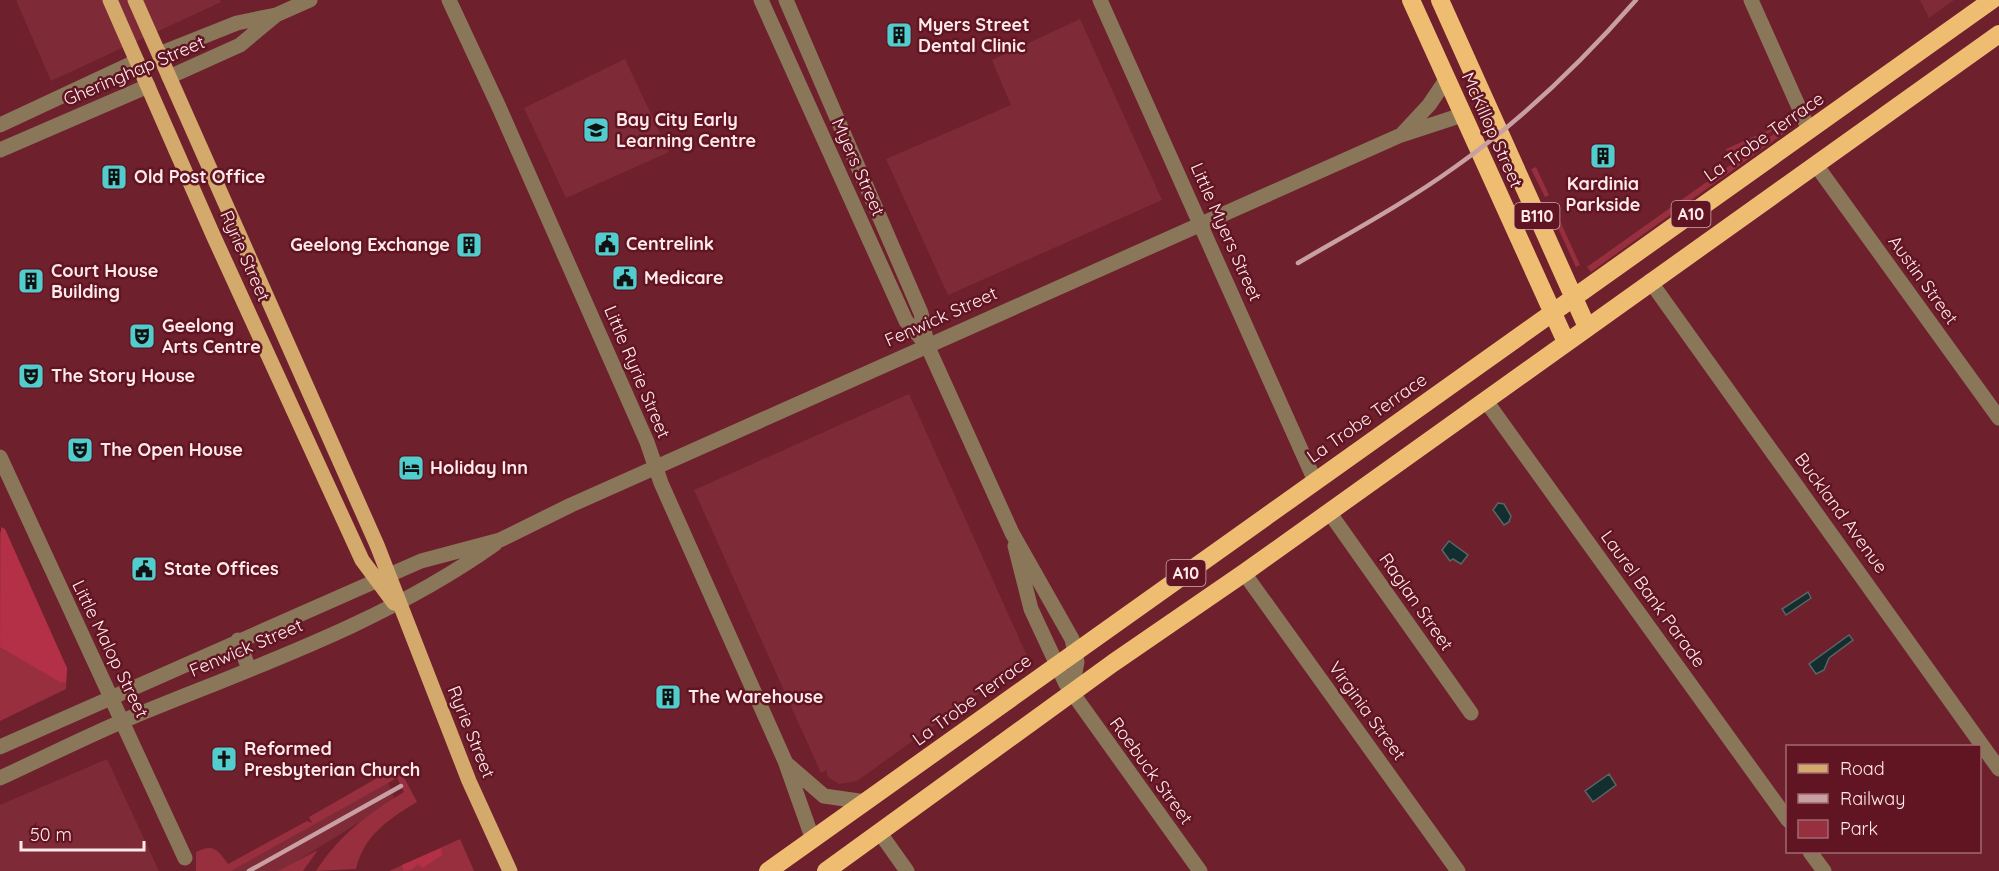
<svg xmlns="http://www.w3.org/2000/svg" width="1999" height="871" font-family="Quicksand,sans-serif">
	<rect width="100%" height="100%" fill="#6e202c"/>
	<!-- built -->
	<path fill="#7e2b37" d="M 16,0 L 220,0 L 221,2 L 51,81 Z
		M 1920,0 L 1954,0 L 1929,18 Z
		M 1080,19 L 1162,200 L 948,295 L 886,159 L 1011,105 L 992,60 Z
		M 625,59 L 669,152 L 566,198 L 524,108 Z
		M 909,394 L 1028,658 L 857,781 L 839,784 L 828,777 L 826,770 L 821,773 L 694,490 Z
		M 107,759 L 159,871 L 0,871 L 0,805 Z
		M 388,782 L 395,800 L 281,871 L 225,871 Z"/>
	<!-- green -->
	<path fill="#982f3e" d="M 1780,125 L 1731,160 L 1726,149 Z
		M 1781,129 L 1783,134 L 1591,272 L 1587,267 Z
		M 1536,167 L 1549,195 L 1545,197 L 1531,169 Z
		M 1558,216 L 1560,221 L 1580,265 L 1576,267 L 1557,226 Z
		M 0,531 L 67,668 L 66,689 L 0,721 Z
		M 398,766 L 417,802 C 389,819 364,835 356,869 L 316,871 C 339,835 369,813 404,792 L 397,778 L 231,871 L 196,871 L 196,852 C 214,843 218,850 228,864 L 307,821 L 312,823 L 309,817 Z
		M 460,839 L 474,871 L 389,871 Z
		M 318,850 L 303,871 L 278,871 Z"/>
	<!-- forest -->
	<path fill="#b43046" d="M 1,527 L 5,529 L 67,668 L 66,682 L 60,682 L 0,647 Z
		M 441,848 L 442,855 L 423,868 L 418,864 L 411,870 L 404,871 L 402,865 Z"/>
	<!-- water -->
	<path fill="#122e2e" stroke="#596666" stroke-width="1.5" d="M 1498,503 L 1504,504 L 1511,516 L 1509,522 L 1504,525 L 1493,510 Z
		M 1449,541 L 1468,555 L 1461,564 L 1453,559 L 1450,561 L 1442,550 Z
		M 1808,592 L 1811,598 L 1786,615 L 1782,609 Z
		M 1849,635 L 1853,640 L 1829,658 L 1824,670 L 1816,674 L 1809,664 Z
		M 1609,774 L 1616,785 L 1593,802 L 1585,791 Z"/>
	<g fill="none" stroke-linecap="round" stroke-linejoin="round">
		<!-- minor -->
		<path stroke="#8a7659" stroke-width="15" d="M 449,0 L 498,105 L 647,442 L 661,483 L 785,761 L 813,840
			M 761,0 L 906,321 L 927,345
			M 786,0 L 921,313 L 927,345 L 1012,533 L 1072,639 L 1077,662 L 1071,693
			M 1100,0 L 1315,481
			M 1751,0 L 1809,130
			M 159,54 L 237,23 L 276,15 L 310,0
			M 169,77 L 240,45 L 276,15
			M 0,125 L 137,61
			M 1403,133 L 1429,105 L 1446,80
			M 0,150 L 148,86
			M 1816,165 L 1999,418
			M 1650,281 L 1999,769
			M 1486,401 L 1788,820
			M 0,457 L 185,858
			M 1329,512 L 1471,713
			M 1015,546 L 1031,609 L 1066,684 L 1200,871
			M 1244,573 L 1458,871
			M 238,640 L 249,669
			M 0,747 L 421,561 L 500,540 L 571,505 L 1401,135 L 1462,115
			M 787,764 L 824,796 L 866,802
			M 0,778 C 46,757 91,734 137,715 C 259,665 387,621 495,544
			M 880,833 L 907,871
			M 1810,852 L 1824,871"/>
		<!-- major -->
		<path stroke="#d3a96c" stroke-width="15" d="M 110,0 L 213,235 L 362,560 L 394,603
			M 135,0 L 377,545 L 469,781 L 510,871"/>
		<!-- highway -->
		<path stroke="#efbd72" stroke-width="18" d="M 1411,0 L 1566,342
			M 1440,0 L 1587,327
			M 768,871 L 1992,0
			M 826,871 L 1113,663 L 1244,573 L 1999,34"/>
		<!-- rail -->
		<path stroke="#c89fa3" stroke-width="4.5" d="M 1298,263 C 1351,232 1405,203 1455,167 C 1523,119 1581,63 1636,0
			M 249,871 L 401,786"/>
	</g>
	<!-- icons -->
	<defs>
		<symbol id="building-square" viewBox="-11 -11 22 22"><rect x="-9" y="-9" width="18" height="18" rx="4" fill="#52cdce" stroke="#611422"/><path d="M-4-6H4V6H1V3H-1V6H-4ZM-2.5-4.3h1.7v1.8h-1.7ZM.8-4.3h1.7v1.8H.8ZM-2.5-1h1.7V.8h-1.7ZM.8-1h1.7V.8H.8Z" fill="#111"/></symbol>
		<symbol id="school-square" viewBox="-11 -11 22 22"><rect x="-9" y="-9" width="18" height="18" rx="4" fill="#52cdce" stroke="#611422"/><path d="M0-5L7-2L0 1L-7-2ZM-4 1L0 2.5L4 1V4Q0 6-4 4Z" fill="#111"/></symbol>
		<symbol id="civic-square" viewBox="-11 -11 22 22"><rect x="-9" y="-9" width="18" height="18" rx="4" fill="#52cdce" stroke="#611422"/><path d="M-.6-6.5H3V-4.5H.6V-3L4-1V1h2V6H-6V1h2V-1L-.6-3ZM-1.2 2.5V6h2.4V2.5Z" fill="#111"/></symbol>
		<symbol id="theatre-square" viewBox="-11 -11 22 22"><rect x="-9" y="-9" width="18" height="18" rx="4" fill="#52cdce" stroke="#611422"/><path d="M-5-5.5Q0-4 5-5.5V0Q5 5 0 6Q-5 5-5 0ZM-3.3-2.5H-1v1.5H-3.3ZM1-2.5H3.3v1.5H1ZM-2.8 1Q0 5.5 2.8 1Z" fill="#111"/></symbol>
		<symbol id="hotel-square" viewBox="-11 -11 22 22"><rect x="-9" y="-9" width="18" height="18" rx="4" fill="#52cdce" stroke="#611422"/><path d="M-6-4.5h1.5V1H6V5H4.5V3h-9V5H-6ZM-4 0a1.8 1.8 0 1 1 3.6 0ZM.5 0V-2.5h3Q6-2.5 6 0Z" fill="#111"/></symbol>
		<symbol id="church-square" viewBox="-11 -11 22 22"><rect x="-9" y="-9" width="18" height="18" rx="4" fill="#52cdce" stroke="#611422"/><path d="M-1.2-6h2.4v3.5h3.3v2.4h-3.3V6h-2.4V-.1h-3.3v-2.4h3.3Z" fill="#111"/></symbol>
	</defs>
	<g fill-rule="evenodd">
		<use href="#building-square" x="884" y="20" width="30" height="30"/>
		<use href="#school-square" x="581" y="115" width="30" height="30"/>
		<use href="#building-square" x="1588" y="141" width="30" height="30"/>
		<use href="#building-square" x="99" y="162" width="30" height="30"/>
		<use href="#civic-square" x="592" y="229" width="30" height="30"/>
		<use href="#building-square" x="454" y="230" width="30" height="30"/>
		<use href="#civic-square" x="610" y="263" width="30" height="30"/>
		<use href="#building-square" x="16" y="266" width="30" height="30"/>
		<use href="#theatre-square" x="127" y="321" width="30" height="30"/>
		<use href="#theatre-square" x="16" y="361" width="30" height="30"/>
		<use href="#theatre-square" x="65" y="435" width="30" height="30"/>
		<use href="#hotel-square" x="396" y="453" width="30" height="30"/>
		<use href="#civic-square" x="129" y="554" width="30" height="30"/>
		<use href="#building-square" x="653" y="682" width="30" height="30"/>
		<use href="#church-square" x="209" y="744" width="30" height="30"/>
	</g>
	<g text-anchor="middle" stroke-width="5" stroke-linejoin="round" paint-order="stroke">
		<!-- shield labels -->
		<g fill="#611422" stroke="#cfaaae" stroke-width="1.5">
			<rect x="1671.5" y="201" width="39" height="26" rx="4.5"/>
			<rect x="1514.5" y="203" width="45" height="26" rx="4.5"/>
			<rect x="1166.5" y="560" width="39" height="26" rx="4.5"/>
		</g>
		<g font-size="16" font-weight="bold" fill="#feeaea">
			<text x="1691" y="220">A10</text>
			<text x="1537" y="222">B110</text>
			<text x="1186" y="579">A10</text>
		</g>
		<!-- poi labels -->
		<g font-size="18" font-weight="bold" fill="#feeaea" stroke="#611422" text-anchor="start">
			<text x="918" y="31">Myers Street<tspan x="918" dy="21">Dental Clinic</tspan></text>
			<text x="616" y="126">Bay City Early<tspan x="616" dy="21">Learning Centre</tspan></text>
			<text x="134" y="183">Old Post Office</text>
			<text x="1603" y="190" text-anchor="middle">Kardinia<tspan x="1603" dy="21">Parkside</tspan></text>
			<text x="626" y="250">Centrelink</text>
			<text x="450" y="251" text-anchor="end">Geelong Exchange</text>
			<text x="51" y="277">Court House<tspan x="51" dy="21">Building</tspan></text>
			<text x="644" y="284">Medicare</text>
			<text x="162" y="332">Geelong<tspan x="162" dy="21">Arts Centre</tspan></text>
			<text x="51" y="382">The Story House</text>
			<text x="100" y="456">The Open House</text>
			<text x="430" y="474">Holiday Inn</text>
			<text x="164" y="575">State Offices</text>
			<text x="688" y="703">The Warehouse</text>
			<text x="244" y="755">Reformed<tspan x="244" dy="21">Presbyterian Church</tspan></text>
		</g>
		<!-- street labels -->
		<g font-size="18" fill="#feeaea" stroke="#611422">
			<text transform="translate(134 71) rotate(-23)" y="6">Gheringhap Street</text>
			<text transform="translate(1492 130) rotate(66)" y="6">McKillop Street</text>
			<text transform="translate(1764 137) rotate(-35)" y="6">La Trobe Terrace</text>
			<text transform="translate(858 167) rotate(66)" y="6">Myers Street</text>
			<text transform="translate(1226 232) rotate(66)" y="6">Little Myers Street</text>
			<text transform="translate(245 256) rotate(66)" y="6">Ryrie Street</text>
			<text transform="translate(1923 280) rotate(54)" y="6">Austin Street</text>
			<text transform="translate(941 317) rotate(-24)" y="6">Fenwick Street</text>
			<text transform="translate(637 372) rotate(67)" y="6">Little Ryrie Street</text>
			<text transform="translate(1367 418) rotate(-35)" y="6">La Trobe Terrace</text>
			<text transform="translate(1841 513) rotate(54)" y="6">Buckland Avenue</text>
			<text transform="translate(1653 599) rotate(54)" y="6">Laurel Bank Parade</text>
			<text transform="translate(1416 602) rotate(55)" y="6">Raglan Street</text>
			<text transform="translate(246 648) rotate(-23)" y="6">Fenwick Street</text>
			<text transform="translate(110 649) rotate(64)" y="6">Little Malop Street</text>
			<text transform="translate(972 700) rotate(-36)" y="6">La Trobe Terrace</text>
			<text transform="translate(1367 711) rotate(54)" y="6">Virginia Street</text>
			<text transform="translate(471 732) rotate(68)" y="6">Ryrie Street</text>
			<text transform="translate(1151 771) rotate(54)" y="6">Roebuck Street</text>
		</g>
	</g>
	<!-- legend -->
	<rect x="1786" y="745" width="195" height="108" fill="#611422" stroke="#a06a72" stroke-width="1.5"/>
	<rect x="1798" y="764" width="30" height="9" fill="#d3a96c" stroke="#a06a72" stroke-width="1.5"/>
	<text x="1840" y="775" font-size="18" fill="#feeaea">Road</text>
	<rect x="1798" y="794" width="30" height="9" fill="#c89fa3" stroke="#a06a72" stroke-width="1.5"/>
	<text x="1840" y="805" font-size="18" fill="#feeaea">Railway</text>
	<rect x="1798" y="820" width="30" height="18" fill="#982f3e" stroke="#a06a72" stroke-width="1.5"/>
	<text x="1840" y="835" font-size="18" fill="#feeaea">Park</text>
	<!-- scale -->
	<path d="M21 841v9h123v-9" fill="none" stroke="#feeaea" stroke-width="3"/>
	<text x="30" y="841" font-size="18" fill="#feeaea" stroke="#611422" stroke-width="4.5" paint-order="stroke">50 m</text>
</svg>
